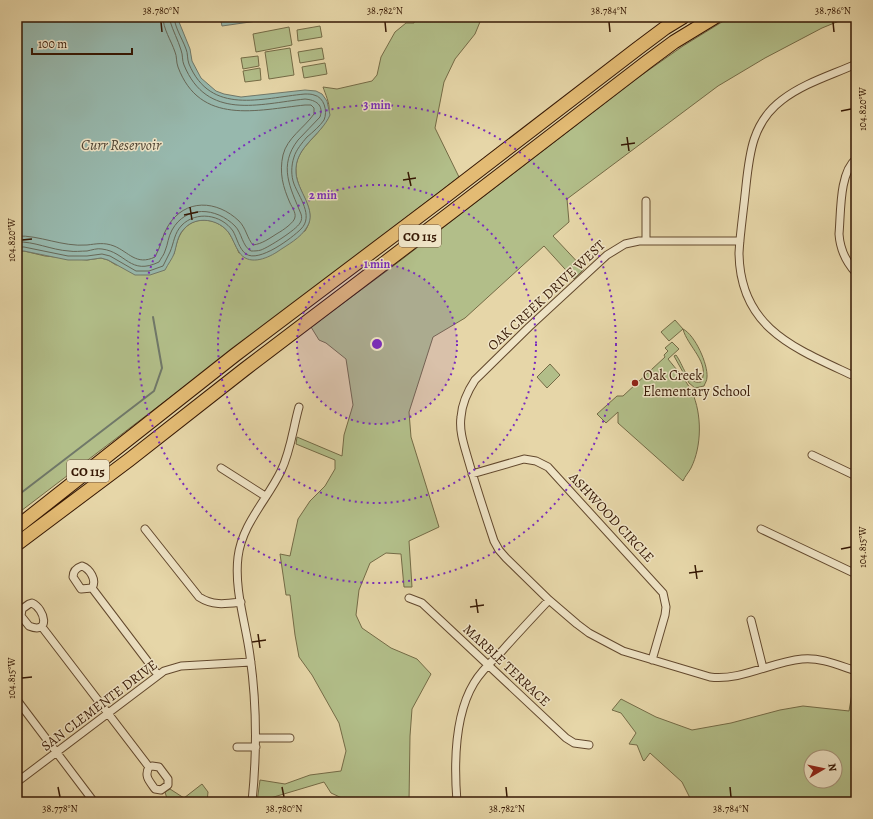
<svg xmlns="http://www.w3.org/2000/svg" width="873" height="819" font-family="Alegreya,serif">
	<rect width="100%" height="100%" fill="#e6d6a8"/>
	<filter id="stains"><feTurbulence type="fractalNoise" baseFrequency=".005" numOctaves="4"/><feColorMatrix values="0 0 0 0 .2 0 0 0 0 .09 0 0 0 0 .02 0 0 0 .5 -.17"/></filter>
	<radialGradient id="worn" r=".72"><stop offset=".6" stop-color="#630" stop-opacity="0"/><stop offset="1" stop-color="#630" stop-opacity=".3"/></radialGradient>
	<!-- green -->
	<path fill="#b2be89" stroke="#746b46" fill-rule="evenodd" d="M 415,17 L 482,17 L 475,34 L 455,59 L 444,82 L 435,128 L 459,177 L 17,514 L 17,251 L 24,251 L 45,256 L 87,260 L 101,258 L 108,260 L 116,265 L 174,254 C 176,245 178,235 185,228 C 197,215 219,219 229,233 C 233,239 236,246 239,253 L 305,231 C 319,210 298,195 296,173 C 293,145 326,136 329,110 C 330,104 325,93 323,87 L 337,89 L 372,81 L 377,75 L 381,57 L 395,32 L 406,23 L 414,23 Z
		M 730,17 L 849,17 L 822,28 L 765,58 L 718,86 L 567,199 L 569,222 L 553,236 L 584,269 L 574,279 L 544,246 L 465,318 L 433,337 L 409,412 L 411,437 L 439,527 L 409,541 L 412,587 L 404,587 L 401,554 L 386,553 L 370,563 L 359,590 L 356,615 L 362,628 L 391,648 L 417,659 L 431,674 L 412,709 L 410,736 L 409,802 L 347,802 L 344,799 L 331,793 L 324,782 L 257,802 L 260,780 L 285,784 L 310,775 L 341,771 L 346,751 L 339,723 L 312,675 L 299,657 L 295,635 L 290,595 L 286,595 L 280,554 L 290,556 L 298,519 L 310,501 L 325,486 L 335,469 L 335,460 L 296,444 L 297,437 L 342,456 L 344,435 L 353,405 L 346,359 L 326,343 L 319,340 L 311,327 L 392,267 L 636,79 L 683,46 Z
		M 320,26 L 322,37 L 298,41 L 297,30 Z
		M 289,27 L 292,45 L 256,52 L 253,34 Z
		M 290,48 L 294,75 L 269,79 L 265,52 Z
		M 322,48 L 324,59 L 300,63 L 298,52 Z
		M 258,56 L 259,66 L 243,69 L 241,58 Z
		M 325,63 L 327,74 L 304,78 L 302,67 Z
		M 260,68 L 261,80 L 245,82 L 243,71 Z
		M 675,320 L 683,329 L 669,341 L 661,332 Z
		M 683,329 C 695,335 708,364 707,377 C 707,381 705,383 704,386 L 695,388 L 689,383 L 674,356 L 676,355 C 683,364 687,385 701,382 C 711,363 687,346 683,329 Z
		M 672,342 L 679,349 L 668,359 C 676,369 686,380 692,392 C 702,414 702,446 691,468 C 689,472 685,476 683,481 L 618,423 L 618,412 L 606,423 L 597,414 L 617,396 L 623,396 L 665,357 L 664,355 L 668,351 L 665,348 Z
		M 550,364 L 560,375 L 547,388 L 537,377 Z
		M 855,676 L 856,676 L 856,802 L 692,802 L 682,782 L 650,753 L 644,761 L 643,760 L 637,745 L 629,744 L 636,733 L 621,713 L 612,710 L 621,699 L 656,717 L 692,730 L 731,723 L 780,710 L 803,706 L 849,711 ZM 811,757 L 835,757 L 835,781 L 811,781 Z
		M 202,784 L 208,792 L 207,802 L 168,802 L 165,792 L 170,789 L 184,798 Z"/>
	<!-- water -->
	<path fill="#97b8ad" stroke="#707869" d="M 17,17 L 177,17 L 190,49 L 192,61 L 201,78 L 216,91 L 224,94 L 241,97 L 305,90 L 316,91 L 322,94 L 327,101 L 330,115 C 321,136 294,147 296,173 C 297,191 318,210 307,227 C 301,238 287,245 277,252 C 266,259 248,266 239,252 C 235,246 233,239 229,233 C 219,219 196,215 184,229 C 177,236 177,245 174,254 C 172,259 168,264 165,270 L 150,275 L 135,275 L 108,260 L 101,258 L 87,260 L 68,260 L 24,251 L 17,251 Z
		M 220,17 L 271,17 L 271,19 L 222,26 Z"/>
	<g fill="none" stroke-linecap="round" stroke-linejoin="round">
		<!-- shore -->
		<path stroke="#666858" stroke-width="1" d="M 17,236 C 40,235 62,247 87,245 C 96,244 104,242 114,246 C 129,252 136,266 155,257 C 161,247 162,235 168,226 C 185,198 217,200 239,221 C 246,228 247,238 253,245 C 262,244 270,238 278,233 C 282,231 295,222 295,217 C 296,213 292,207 290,203 C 283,187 279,173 283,155 C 287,138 304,128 314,114 L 314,108 L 311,105 L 305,105 C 257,110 200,126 178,67 C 176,62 177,56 175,52 C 171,40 163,29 163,17
			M 17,242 C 34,241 51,250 69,251 C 74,252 81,251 87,251 C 92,250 97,248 102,249 C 126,252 130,276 159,262 C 161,258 164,255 165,251 C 168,244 168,237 172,230 C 186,205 216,207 235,226 C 242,233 242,246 251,251 C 254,251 258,251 261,250 C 269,247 296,230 300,223 C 302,220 302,217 301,214 C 290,187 278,166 298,140 C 305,132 313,125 320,117 C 324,105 316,100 305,99 C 259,104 207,121 184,65 C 182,61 183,55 181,50 C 178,40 173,31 170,21 L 169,17
			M 17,247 L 24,247 L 68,256 L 87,256 L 102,254 L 110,256 L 136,271 L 149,271 L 163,266 C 165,261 168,257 170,252 C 174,243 174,233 182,225 C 196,211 221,214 233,231 C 237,238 239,249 246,254 C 259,263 292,238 301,229 C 314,216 299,197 294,184 C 291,176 291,166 294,157 C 296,150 302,143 307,137 C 313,132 320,126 324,120 C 328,111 324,97 314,95 C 312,94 308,94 305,94 C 261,98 211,116 189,64 C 187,59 188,53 186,49 C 182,38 175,28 174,17"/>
		<!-- stream -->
		<path stroke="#707869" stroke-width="2" d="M 17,496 L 154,391 L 162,368 L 153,317"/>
		<defs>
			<path id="street" d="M 856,64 C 832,75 804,83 782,100 C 750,124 749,159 745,195 C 743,214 740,234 739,253 C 740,330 797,349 856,377
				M 856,159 C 839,173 841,213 839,234 C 840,249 846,262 856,273
				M 646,201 L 646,241
				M 740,241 L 639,241 L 625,244 L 607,255 L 529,327 L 475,380 C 467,392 462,403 461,417 C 459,431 464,445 468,459 C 476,487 485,514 494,541 L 499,550 L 506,558 L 549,600 L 577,624 L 589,633 L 623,651 L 710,677 C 741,681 771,662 802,659 C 820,657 838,665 856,671
				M 812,455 L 856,476
				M 221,468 L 265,496
				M 472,474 L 524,459 L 536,461 L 548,467 L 663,593 L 666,607 L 665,615 L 652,660
				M 145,529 L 199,597 C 213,606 225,604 241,602
				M 761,529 L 856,574
				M 82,566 C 90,569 97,580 92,588 L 81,589 L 73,577 C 73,571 76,568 82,566 Z
				M 92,588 L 158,675
				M 409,598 L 422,603 L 566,738 L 574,743 L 589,745
				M 32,603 C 45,609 51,635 29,626 L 21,616 L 22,609 L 29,604 Z
				M 751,620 L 763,668
				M 42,627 L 149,767
				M 17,700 L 94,802
				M 256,738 L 290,738
				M 237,747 L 256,747
				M 152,766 L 159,767 L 168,779 L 168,785 L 161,790 L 155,789 C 149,781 144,776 149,767 Z
				M 17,782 L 164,671 L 181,666 L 251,662
				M 252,802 C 257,753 257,705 250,656 C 246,624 234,590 238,557 C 242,524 267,500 281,471 C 291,450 293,428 299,407
				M 457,802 C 454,764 454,716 474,683 C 481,671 492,661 502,651 C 517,634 533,617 549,600"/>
			<path id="highway" d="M 17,527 L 235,355 L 443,198 L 637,49 L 665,28 L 683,17
				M 17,544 L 129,460 L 245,369 L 453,211 L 647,62 L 674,42 L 715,17"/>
		</defs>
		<!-- street casing -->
		<use href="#street" stroke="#62482d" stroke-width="9"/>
		<!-- highway casing -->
		<use href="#highway" stroke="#361804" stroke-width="15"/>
		<!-- street -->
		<use href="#street" stroke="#efe4c6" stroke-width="7"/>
		<!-- highway -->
		<use href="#highway" stroke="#e3bb74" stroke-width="13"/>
	</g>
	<!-- ticks -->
	<path fill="none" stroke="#361804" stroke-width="1.5" d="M 161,22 L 162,32M 385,22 L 386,32M 609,22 L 610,32M 833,22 L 834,32M 841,111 L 851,109M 627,137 L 629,151M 621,145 L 635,143M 408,172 L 411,186M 403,180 L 416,178M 190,207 L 192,220M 184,215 L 198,212M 22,240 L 32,239M 841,549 L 851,547M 695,565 L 697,579M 689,573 L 703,571M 476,599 L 478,613M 470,607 L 484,605M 258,634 L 260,648M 252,642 L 266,640M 22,678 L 32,677M 58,787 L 60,797M 282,787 L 284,797M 506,787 L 507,797M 730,787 L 731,797"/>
	<!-- distance rings -->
	<circle cx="377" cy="344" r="80" fill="#7b2cbf" fill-opacity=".12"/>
	<g fill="none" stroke="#7b2cbf" stroke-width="2" stroke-dasharray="2 4">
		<circle cx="377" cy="344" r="80"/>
		<circle cx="377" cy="344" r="159"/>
		<circle cx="377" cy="344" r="239"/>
	</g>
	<!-- markers -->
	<circle fill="#8f2418" stroke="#efe4c6" stroke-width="1.5" cx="635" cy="383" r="4"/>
	<g text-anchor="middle" stroke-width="3" stroke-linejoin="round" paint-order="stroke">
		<!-- shield labels -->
		<g fill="#efe4c6" stroke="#6e553e" stroke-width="1">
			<rect x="399" y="225" width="42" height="22" rx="3"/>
			<rect x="67" y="460" width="42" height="22" rx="3"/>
		</g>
		<g font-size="13" font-weight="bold" fill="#361804">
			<text x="420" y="241">CO 115</text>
			<text x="88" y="476">CO 115</text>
		</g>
		<!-- street labels -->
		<g font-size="14" fill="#361804" stroke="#efe4c6">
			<text transform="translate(546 295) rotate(-43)" y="5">OAK CREEK DRIVE WEST</text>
			<text transform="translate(612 517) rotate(47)" y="5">ASHWOOD CIRCLE</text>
			<text transform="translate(507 665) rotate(43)" y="5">MARBLE TERRACE</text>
			<text transform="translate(99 705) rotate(-37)" y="5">SAN CLEMENTE DRIVE</text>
		</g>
		<!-- poi labels -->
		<g font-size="14" fill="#361804" stroke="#efe4c6" text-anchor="start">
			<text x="643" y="380">Oak Creek<tspan x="643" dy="16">Elementary School</tspan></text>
		</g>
		<!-- water labels -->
		<g font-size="15" font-style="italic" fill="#534837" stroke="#efe4c6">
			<text x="121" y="150">Curr Reservoir</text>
		</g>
	</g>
	<circle cx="377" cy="344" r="6" fill="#7b2cbf" stroke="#efe4c6" stroke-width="2"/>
	<g font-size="12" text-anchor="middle" font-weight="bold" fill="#7b2cbf" stroke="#efe4c6" stroke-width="3" stroke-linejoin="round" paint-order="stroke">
		<text x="377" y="109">3 min</text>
		<text x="323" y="199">2 min</text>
		<text x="377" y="268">1 min</text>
	</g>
	<!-- margin -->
	<rect width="873" height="819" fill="none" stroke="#e6d6a8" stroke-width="44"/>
	<!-- north arrow -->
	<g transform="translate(823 769) rotate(81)"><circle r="19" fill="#efe4c6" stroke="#a59278"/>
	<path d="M0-3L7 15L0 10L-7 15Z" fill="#8f2418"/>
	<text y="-6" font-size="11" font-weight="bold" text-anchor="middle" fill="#361804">N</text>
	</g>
	<!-- scale -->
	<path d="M32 48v6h100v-6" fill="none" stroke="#361804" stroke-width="2"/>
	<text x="38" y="48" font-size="12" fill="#361804" stroke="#efe4c6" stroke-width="3" paint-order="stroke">100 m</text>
	<rect x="22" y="22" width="829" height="775" fill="none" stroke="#361804" stroke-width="1.5"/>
	<g font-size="10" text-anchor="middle" fill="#361804">
		<text x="161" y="14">38.780°N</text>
		<text x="385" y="14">38.782°N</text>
		<text x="609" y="14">38.784°N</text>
		<text x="833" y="14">38.786°N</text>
		<text transform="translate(862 109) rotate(-90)" y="4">104.820°W</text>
		<text transform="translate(11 240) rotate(-90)" y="4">104.820°W</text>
		<text transform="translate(862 547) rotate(-90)" y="4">104.815°W</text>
		<text transform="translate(11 678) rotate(-90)" y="4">104.815°W</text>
		<text x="60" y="812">38.778°N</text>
		<text x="284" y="812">38.780°N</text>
		<text x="507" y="812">38.782°N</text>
		<text x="731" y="812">38.784°N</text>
	</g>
	<rect width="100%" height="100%" filter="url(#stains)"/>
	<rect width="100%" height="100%" fill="url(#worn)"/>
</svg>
